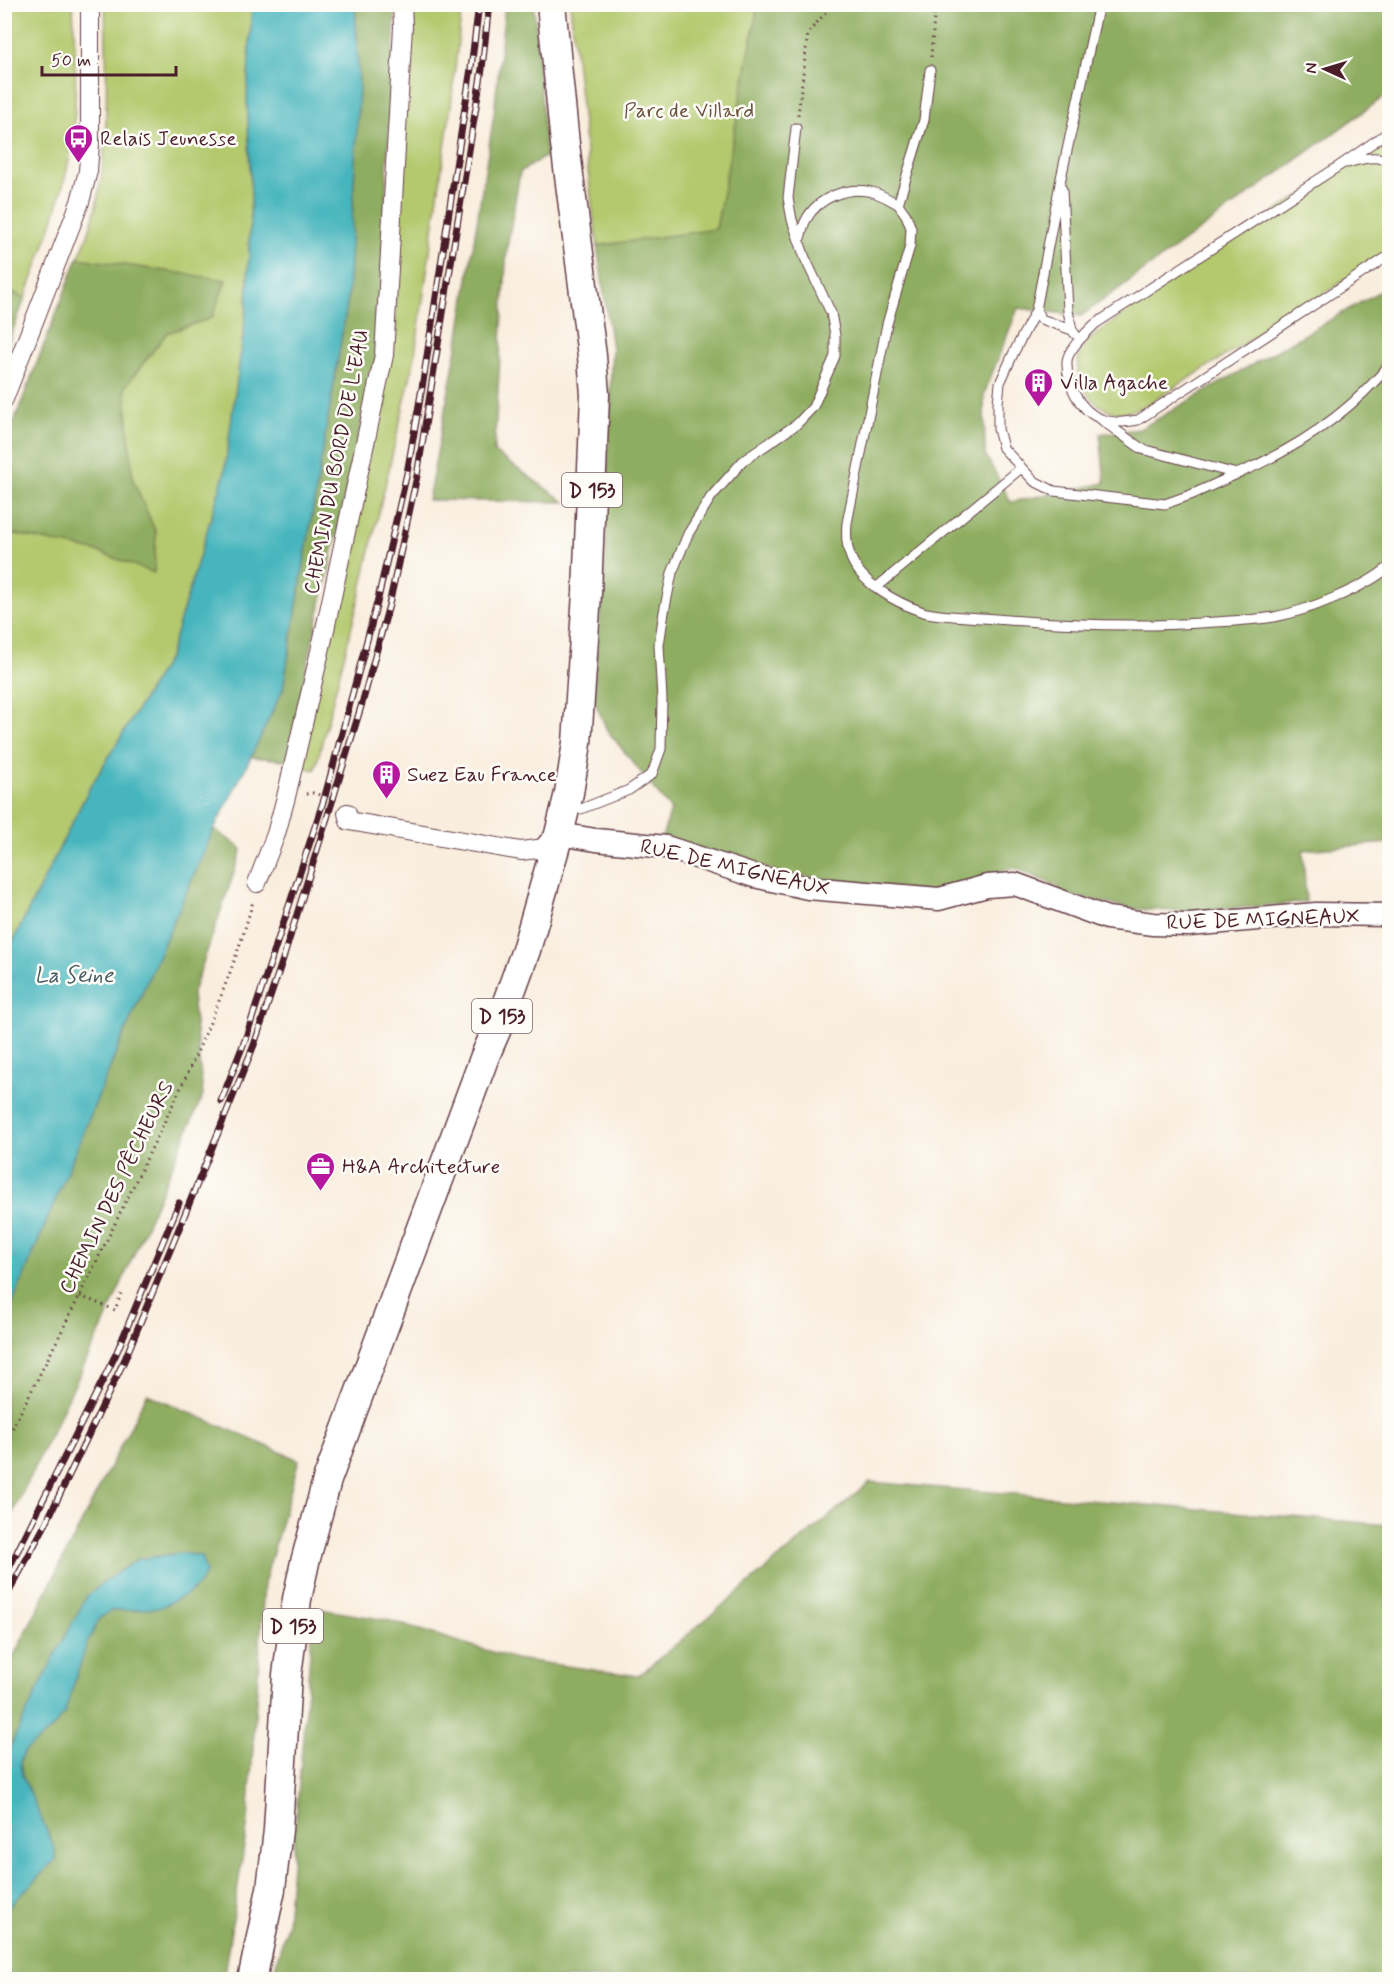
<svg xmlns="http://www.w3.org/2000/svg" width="1394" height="1984" font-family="Mynerve,sans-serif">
	<rect width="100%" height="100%" fill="#fdfcf7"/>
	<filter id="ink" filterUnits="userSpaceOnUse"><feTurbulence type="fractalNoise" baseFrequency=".0167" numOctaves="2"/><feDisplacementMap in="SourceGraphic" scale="12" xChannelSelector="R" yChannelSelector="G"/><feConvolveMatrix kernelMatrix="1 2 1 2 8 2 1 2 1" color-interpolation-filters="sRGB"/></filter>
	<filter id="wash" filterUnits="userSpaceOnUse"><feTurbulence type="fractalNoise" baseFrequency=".008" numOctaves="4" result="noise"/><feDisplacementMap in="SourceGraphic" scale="24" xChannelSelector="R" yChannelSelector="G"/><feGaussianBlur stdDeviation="1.35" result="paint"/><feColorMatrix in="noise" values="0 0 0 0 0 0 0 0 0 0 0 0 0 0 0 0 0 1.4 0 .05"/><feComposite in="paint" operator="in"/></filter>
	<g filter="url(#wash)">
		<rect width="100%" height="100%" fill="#f9eddd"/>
		<!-- green -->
		<path fill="#b4c96e" stroke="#7f744c" stroke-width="1.5" d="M 5,5 L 73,5 C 75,56 79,109 69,160 C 56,225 27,290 5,352 Z
			M 105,5 L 252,5 L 247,97 L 251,195 L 247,307 L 224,475 L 169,657 L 88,791 L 5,957 L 5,445 L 78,258 C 113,191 107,80 105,5 Z
			M 407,5 L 462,5 L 451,106 L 414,361 L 358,602 L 315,770 L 300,767 L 396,328 L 395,269 Z
			M 570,5 L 1030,5 L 609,427 L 612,348 L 591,197 Z
			M 1389,139 L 1389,253 L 1145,406 C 1136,409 1126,414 1117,413 C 1091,408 1070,377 1081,351 C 1084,344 1092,338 1098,333 L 1189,267 Z"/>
		<!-- forest -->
		<path fill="#8fad61" stroke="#6c6646" stroke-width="1.5" d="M 355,5 L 391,5 L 395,15 L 378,350 L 286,760 L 251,757 L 283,689 L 348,299 L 359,86 Z
			M 505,5 L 534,5 L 546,156 L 520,172 L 507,248 L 494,452 L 565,502 L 428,500 L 458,342 L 494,114 Z
			M 758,5 L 1389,5 L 1389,93 L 1081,316 L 1018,308 L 984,394 L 985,454 L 1011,502 L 1105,483 L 1100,434 L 1140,429 L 1389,286 L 1389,843 L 1303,850 L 1306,902 L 1194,912 L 1134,909 L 1059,893 L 1059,887 L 1015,868 L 930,892 L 786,874 L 662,837 L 671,810 L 607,730 L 593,698 L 604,577 L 612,348 L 597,246 L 716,229 Z
			M 78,258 L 226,280 L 212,318 L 167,333 L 125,387 L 133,480 L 156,533 L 154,573 L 96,551 L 15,534 L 5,537 L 5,445 Z
			M 5,289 L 25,298 L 5,352 Z
			M 214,829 L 242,849 L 192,995 L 203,1095 L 102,1328 L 5,1529 L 5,1322 L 121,1041 Z
			M 147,1394 L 299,1460 L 264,1584 L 248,1821 L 224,1975 L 222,1979 L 5,1979 L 4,1675 Z
			M 870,1482 L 1389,1525 L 1389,1979 L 272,1979 L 287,1923 L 314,1608 L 387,1620 L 515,1659 L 638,1676 Z"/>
		<!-- water -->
		<path fill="#46b5bd" stroke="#486a74" stroke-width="1.5" d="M 252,5 L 355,5 L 359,86 L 348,298 L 283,689 L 251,757 L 214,829 L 121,1041 L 5,1322 L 5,957 L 88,791 L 169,657 L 224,475 L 247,307 L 251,195 L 247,97 Z
			M 182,1553 L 201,1556 L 206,1572 L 200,1583 L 188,1594 L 159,1608 L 111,1611 L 100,1618 L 87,1644 L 64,1714 L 51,1730 L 24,1752 L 20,1762 L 22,1775 L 55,1849 L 55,1860 L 5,1911 L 5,1757 L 59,1647 L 87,1596 L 108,1579 L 138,1559 Z"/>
	</g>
	<g filter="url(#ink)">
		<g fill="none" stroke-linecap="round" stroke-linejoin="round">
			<defs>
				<path id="service" d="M 1099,4 L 1061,178 L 1036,310 L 1014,352 L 1000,383 L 998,403 L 998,429 L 1003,448 L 1034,481 L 1054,491 L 1165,504 L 1193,494 L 1237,474
					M 930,70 L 924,120 L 898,204 L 906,215 L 911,228 L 910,246 L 887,324 L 847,523 C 846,534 846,544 850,555 C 859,583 897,603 923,612 C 941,617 976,617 996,619 C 1069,625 1141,628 1215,622 C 1234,621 1254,620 1274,617 C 1307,611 1365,588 1390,566
					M 1390,131 L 1339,166 L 1095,324 C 1087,332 1068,349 1067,361 C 1066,384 1080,411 1101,419 C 1113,424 1126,422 1138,420 L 1390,255
					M 1347,163 C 1361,159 1376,154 1390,162
					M 1062,189 L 1068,311 L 1072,330
					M 800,238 C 802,232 803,225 806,220 C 818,197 848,186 872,192 C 881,194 890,200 898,204
					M 1036,310 L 1041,319 L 1072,330 L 1075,334
					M 1103,421 L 1142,449 L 1237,474 C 1296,449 1349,414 1390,364
					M 877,587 L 1020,469
					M 581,809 L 629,790 L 652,774 L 661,749 L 662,699 L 659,645 L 664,612 L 672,573 L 688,534 L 711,497 L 743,461 L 797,424 L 813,407 L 835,356 L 835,335 L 831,313 L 805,258 L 792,220 L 788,198 L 796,128"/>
				<path id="minor" d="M 4,399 L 80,202 L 88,171 L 90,143 L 90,4
					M 347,813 L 349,821 L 521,851 L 545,848
					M 257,883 L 276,834 L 286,797 L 324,634 L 384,355 L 403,27 L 402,4"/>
				<path id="tertiary" d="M 548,845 L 559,834 L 596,840 L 666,847 L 754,876 L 808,888 L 939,899 L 987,886 L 1015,884 L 1107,918 L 1153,924 L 1189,925 L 1316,914 L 1390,915"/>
				<path id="primary" d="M 252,1980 L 271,1889 L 278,1830 L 287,1675 L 297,1599 L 305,1562 L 327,1480 L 485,1056 L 499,1024 L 526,950 L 559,834 L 569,793 L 577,743 L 587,593 L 595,395 L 592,356 L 565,144 L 551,4"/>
			</defs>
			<!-- service casing -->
			<use href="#service" stroke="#643e46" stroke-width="11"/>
			<!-- minor casing -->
			<use href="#minor" stroke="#643e46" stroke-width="20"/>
			<!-- tertiary casing -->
			<use href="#tertiary" stroke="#643e46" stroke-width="25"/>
			<!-- primary casing -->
			<use href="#primary" stroke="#643e46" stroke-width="31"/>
			<!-- path -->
			<path stroke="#643e46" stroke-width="3" stroke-dasharray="1.5 4.5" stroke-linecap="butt" d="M 683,4 L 694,8 L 710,4
				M 931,57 L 935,4
				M 798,115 L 808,33 L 833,4
				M 315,548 L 324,550
				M 306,794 L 313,793 L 337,800
				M 80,1296 L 115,1310 L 121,1294
				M 4,1444 C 52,1352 98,1259 143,1166 C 185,1080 228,993 253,901"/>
			<!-- service -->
			<use href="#service" stroke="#fff" stroke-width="9"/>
			<!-- minor -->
			<use href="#minor" stroke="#fff" stroke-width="18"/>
			<!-- tertiary -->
			<use href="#tertiary" stroke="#fff" stroke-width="22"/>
			<!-- primary -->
			<use href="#primary" stroke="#fff" stroke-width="28"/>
			<defs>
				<path id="rail" d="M 221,1101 L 245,1040 L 325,796 L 377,603 L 407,473 L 423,382 L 471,68 L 479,4
					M 4,1578 L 116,1354 L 179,1203
					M 4,1601 L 45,1525 L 125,1359 L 171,1248 L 254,1045 L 283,959 L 333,799 L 363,700 L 389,605 L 417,476 L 482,69 L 489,4"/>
			</defs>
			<!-- rail casing -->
			<use href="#rail" stroke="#4a1f2b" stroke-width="7"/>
			<!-- rail -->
			<use href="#rail" stroke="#fdfcf7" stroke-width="4.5" stroke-dasharray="14" stroke-linecap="butt"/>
		</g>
	</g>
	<!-- icons -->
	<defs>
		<symbol id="bus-pin" viewBox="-11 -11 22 30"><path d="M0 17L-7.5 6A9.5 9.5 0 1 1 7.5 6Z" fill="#b5179e" stroke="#fdfcf7"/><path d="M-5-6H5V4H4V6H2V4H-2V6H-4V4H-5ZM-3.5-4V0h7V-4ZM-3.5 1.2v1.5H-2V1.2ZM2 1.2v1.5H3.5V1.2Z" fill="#fff"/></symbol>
		<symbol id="building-pin" viewBox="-11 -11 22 30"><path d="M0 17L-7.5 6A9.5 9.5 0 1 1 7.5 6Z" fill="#b5179e" stroke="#fdfcf7"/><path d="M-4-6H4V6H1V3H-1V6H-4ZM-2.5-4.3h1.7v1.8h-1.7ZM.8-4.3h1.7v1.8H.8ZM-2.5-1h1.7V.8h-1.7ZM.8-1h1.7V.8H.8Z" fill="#fff"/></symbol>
		<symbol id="office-pin" viewBox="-11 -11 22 30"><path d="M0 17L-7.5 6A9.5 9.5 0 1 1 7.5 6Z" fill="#b5179e" stroke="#fdfcf7"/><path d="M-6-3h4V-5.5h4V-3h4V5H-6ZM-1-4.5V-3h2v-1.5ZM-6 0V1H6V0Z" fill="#fff"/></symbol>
	</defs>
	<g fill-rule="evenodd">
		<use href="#bus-pin" x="62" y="122" width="33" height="45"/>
		<use href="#building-pin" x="1022" y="366" width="33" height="45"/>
		<use href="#building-pin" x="370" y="758" width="33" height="45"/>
		<use href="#office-pin" x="304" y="1150" width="33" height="45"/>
	</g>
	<g text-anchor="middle" stroke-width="5" stroke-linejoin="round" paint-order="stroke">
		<!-- shield labels -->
		<g fill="#fdfcf7" stroke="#806168" stroke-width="1.5">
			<rect x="562" y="473" width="60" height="34" rx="4.5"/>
			<rect x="472" y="999" width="60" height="34" rx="4.5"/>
			<rect x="263" y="1609" width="60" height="34" rx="4.5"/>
		</g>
		<g font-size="20" font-weight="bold" fill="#4a1f2b">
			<text x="592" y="497">D 153</text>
			<text x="502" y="1023">D 153</text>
			<text x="293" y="1633">D 153</text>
		</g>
		<!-- park labels -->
		<g font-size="21" fill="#6a523f" stroke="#fdfcf7">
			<text x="689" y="117">Parc de Villard</text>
		</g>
		<!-- poi labels -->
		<g font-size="21" fill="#4a1f2b" stroke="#fdfcf7" text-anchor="start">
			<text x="100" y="145">Relais Jeunesse</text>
			<text x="1060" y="389">Villa Agache</text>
			<text x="407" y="781">Suez Eau France</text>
			<text x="342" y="1173">H&amp;A Architecture</text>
		</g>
		<!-- street labels -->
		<g font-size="21" fill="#4a1f2b" stroke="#fdfcf7">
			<text transform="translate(336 462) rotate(-79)" y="7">CHEMIN DU BORD DE L'EAU</text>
			<text transform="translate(735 867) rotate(13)" y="7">RUE DE MIGNEAUX</text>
			<text transform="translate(1263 919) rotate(-2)" y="7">RUE DE MIGNEAUX</text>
			<text transform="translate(116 1187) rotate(-64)" y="7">CHEMIN DES PÊCHEURS</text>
		</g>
		<!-- water labels -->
		<g font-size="22" font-style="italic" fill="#485b65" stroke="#fdfcf7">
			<text x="74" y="982">La Seine</text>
		</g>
	</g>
	<!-- margin -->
	<rect width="1394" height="1984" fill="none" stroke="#fdfcf7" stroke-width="24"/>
	<!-- north arrow -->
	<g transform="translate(1325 69) rotate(274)" stroke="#fdfcf7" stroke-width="4.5" paint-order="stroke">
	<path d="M0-4.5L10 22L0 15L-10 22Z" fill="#4a1f2b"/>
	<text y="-9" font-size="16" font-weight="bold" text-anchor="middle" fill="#4a1f2b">N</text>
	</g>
	<!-- scale -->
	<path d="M42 66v9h134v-9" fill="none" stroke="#4a1f2b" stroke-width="3"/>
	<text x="51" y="66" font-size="18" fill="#4a1f2b" stroke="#fdfcf7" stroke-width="4.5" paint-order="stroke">50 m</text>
</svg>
